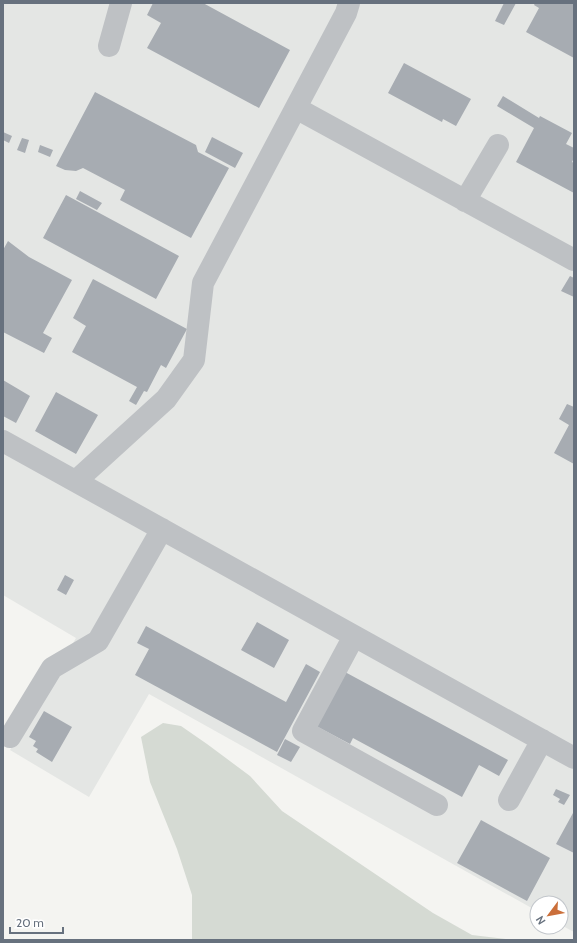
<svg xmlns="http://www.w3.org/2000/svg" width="577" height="943" font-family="Cabin,sans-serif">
	<rect width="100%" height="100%" fill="#f4f4f1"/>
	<!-- built -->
	<path fill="#e4e6e4" d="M 3,3 L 574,3 L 574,932 L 561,925 L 561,903 L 537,903 L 537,911 L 149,694 L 89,797 L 10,750 L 76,638 L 3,595 Z"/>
	<!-- green -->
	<path fill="#d5dad3" d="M 163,723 L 181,726 L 207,744 L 250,776 L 282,811 L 433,913 L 472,935 L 515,940 L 192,940 L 192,895 L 177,849 L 150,782 L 141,737 Z"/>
	<!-- building -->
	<path fill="#a7acb2" d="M 153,3 L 203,3 L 290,50 L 259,108 L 147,48 L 161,23 L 147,15 Z
		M 504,3 L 516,3 L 504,25 L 495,21 Z
		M 535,3 L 574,3 L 574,58 L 526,32 L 539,8 L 534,5 Z
		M 404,63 L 471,99 L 456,126 L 443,119 L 442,122 L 388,93 Z
		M 95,92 L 196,145 L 198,152 L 229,168 L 191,238 L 120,200 L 125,190 L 83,168 L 76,171 L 65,170 L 56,166 Z
		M 503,96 L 539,118 L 540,116 L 572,133 L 566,144 L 574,148 L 574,158 L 572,162 L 574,163 L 574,193 L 516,162 L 534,128 L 497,106 Z
		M 3,132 L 12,136 L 9,143 L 3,140 Z
		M 212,137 L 243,153 L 235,168 L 205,152 Z
		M 22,138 L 29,140 L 25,153 L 17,150 Z
		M 40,145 L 53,150 L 50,157 L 38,152 Z
		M 80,191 L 102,203 L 97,210 L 76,199 Z
		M 66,195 L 179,256 L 156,299 L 43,238 Z
		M 8,241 L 29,257 L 72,280 L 43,333 L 52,338 L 44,353 L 3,332 L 3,250 Z
		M 570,276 L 574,278 L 574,297 L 561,291 Z
		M 93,279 L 187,329 L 166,368 L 161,365 L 147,392 L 144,391 L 136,405 L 129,401 L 137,387 L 72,352 L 86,326 L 73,318 Z
		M 3,380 L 30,396 L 16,423 L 3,416 Z
		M 56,392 L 98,415 L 76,454 L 35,431 Z
		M 567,404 L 574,407 L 574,464 L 554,453 L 569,425 L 559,419 Z
		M 65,575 L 74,580 L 66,595 L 57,590 Z
		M 257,622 L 289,640 L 274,668 L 241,650 Z
		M 146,626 L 286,702 L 306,664 L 320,672 L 277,752 L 135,675 L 149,649 L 137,643 Z
		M 345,672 L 508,760 L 499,776 L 479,765 L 462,797 L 353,738 L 350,744 L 316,726 Z
		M 44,711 L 72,727 L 52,762 L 36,752 L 38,749 L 33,746 L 36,741 L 29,737 Z
		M 285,739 L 300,747 L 291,762 L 277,755 Z
		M 556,789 L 570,795 L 564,805 L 558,802 L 560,799 L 553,795 Z
		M 573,813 L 574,814 L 574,853 L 556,844 Z
		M 481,820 L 550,858 L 527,901 L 457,863 Z"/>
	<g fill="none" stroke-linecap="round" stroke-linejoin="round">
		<!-- minor -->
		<path stroke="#bec1c4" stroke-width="22" d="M 109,46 L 121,3
			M 296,108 L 574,260
			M 465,201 L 498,145
			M 3,441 L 574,758
			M 76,481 L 166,399 L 194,360 L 203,283 L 346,13 L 349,3
			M 354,636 L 303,731 L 437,805
			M 10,737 L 52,668 L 98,641 L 162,529
			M 509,800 L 542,740"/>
	</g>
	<!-- border -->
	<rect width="577" height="943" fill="none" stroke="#67717e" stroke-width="8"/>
	<!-- north arrow -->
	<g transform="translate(549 915) rotate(238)"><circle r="19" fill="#ffffff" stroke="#c2c6cb"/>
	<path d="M0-3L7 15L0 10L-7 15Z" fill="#cb6f3a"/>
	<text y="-6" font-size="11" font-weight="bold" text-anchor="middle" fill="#67717e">N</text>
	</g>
	<!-- scale -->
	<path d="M10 927v6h53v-6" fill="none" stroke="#67717e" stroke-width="2"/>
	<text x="16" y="927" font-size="12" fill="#67717e" stroke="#ffffff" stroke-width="3" paint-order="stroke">20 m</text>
</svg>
